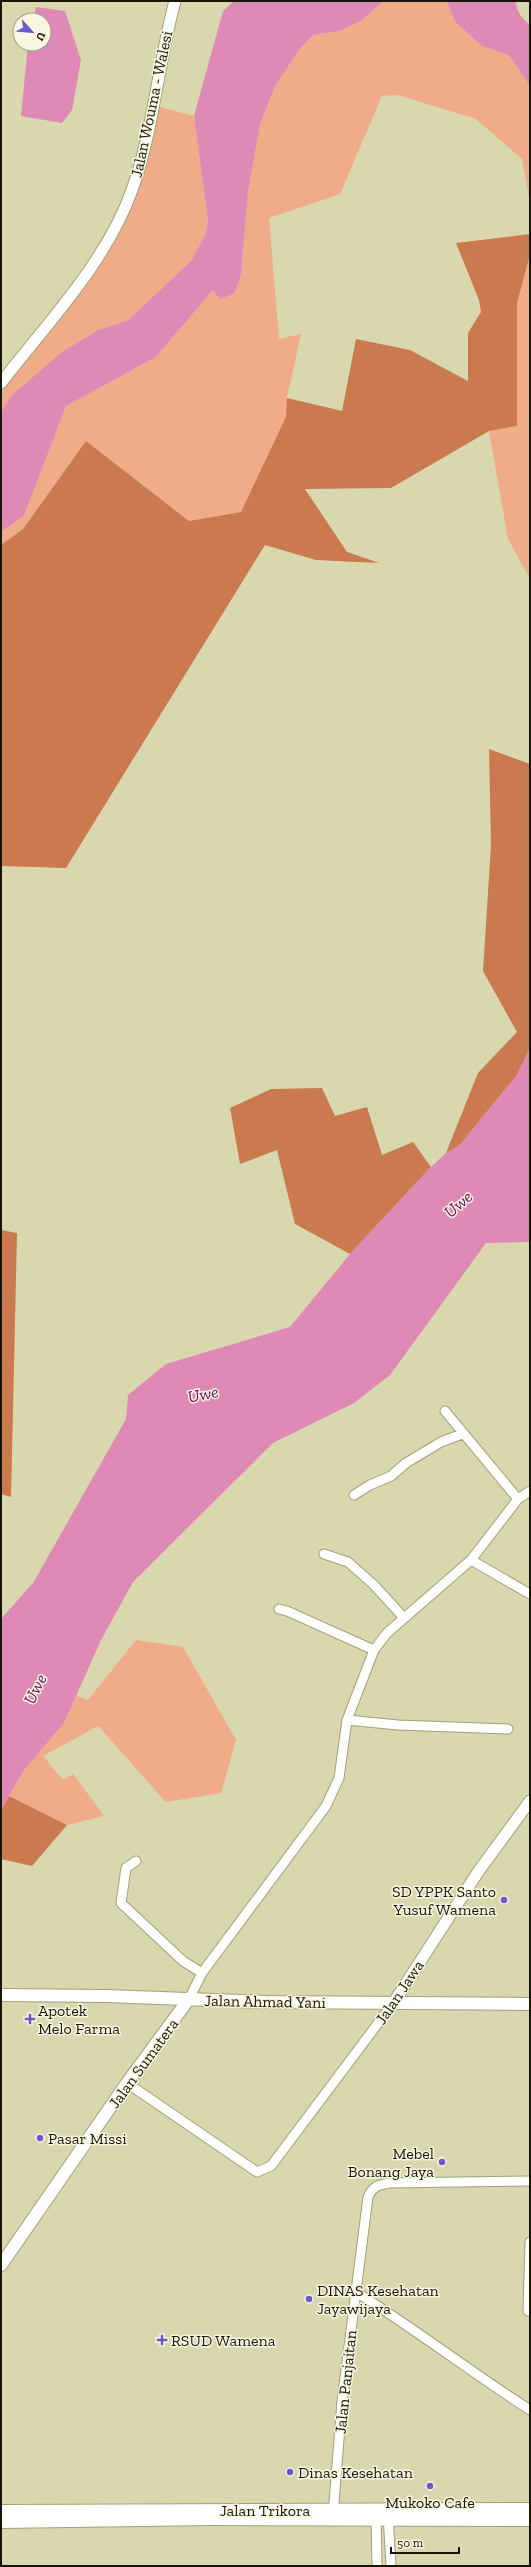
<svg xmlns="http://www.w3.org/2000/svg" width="531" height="2567" font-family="'Zilla Slab',serif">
	<rect width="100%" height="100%" fill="#d8d7ad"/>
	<!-- green -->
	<path fill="#f0ab89" d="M 384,1 L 447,1 L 455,22 L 482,46 L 509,55 L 530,86 L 530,202 L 522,159 L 476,119 L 398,95 L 382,96 L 340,194 L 269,218 L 279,339 L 301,334 L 287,398 L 287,417 L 241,512 L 189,521 L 86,441 L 23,529 L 1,545 L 1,532 L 24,514 L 66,406 L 156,357 L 213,290 L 235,293 L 241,274 L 248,192 L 260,124 L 275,86 L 299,50 L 313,35 L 339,31 L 361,21 Z
		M 157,106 L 194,116 L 208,221 L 206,233 L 192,260 L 127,321 L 98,330 L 11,396 L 1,413 L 1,392 L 100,255 L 142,176 Z
		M 530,255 L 530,579 L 508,539 L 489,431 L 517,426 L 517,303 Z
		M 136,1640 L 183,1647 L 236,1740 L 221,1793 L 166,1802 L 98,1726 L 43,1756 L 63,1780 L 73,1774 L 104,1816 L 67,1825 L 9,1796 L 24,1770 L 64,1723 L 76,1696 L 88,1700 Z"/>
	<!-- forest -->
	<path fill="#cb794e" d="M 530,234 L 530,255 L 517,303 L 517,426 L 489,431 L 391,488 L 305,489 L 347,552 L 379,563 L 316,560 L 265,545 L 66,868 L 1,866 L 1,545 L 23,529 L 86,441 L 189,521 L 241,512 L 286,417 L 287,398 L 342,411 L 356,339 L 410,350 L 468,381 L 468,333 L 481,312 L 479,300 L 456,243 Z
		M 489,749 L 530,764 L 530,1048 L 517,1075 L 459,1146 L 446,1153 L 478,1073 L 517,1032 L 483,971 L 491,845 Z
		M 322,1088 L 335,1116 L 367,1107 L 382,1155 L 413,1142 L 431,1167 L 350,1254 L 295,1224 L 277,1150 L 240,1164 L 230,1108 L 271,1089 Z
		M 1,1230 L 17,1233 L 11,1497 L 1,1494 Z
		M 9,1796 L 67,1825 L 32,1866 L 1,1859 L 1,1810 Z"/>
	<!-- water -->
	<path fill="#df89b7" d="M 234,1 L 384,1 L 361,21 L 339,31 L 313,35 L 299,50 L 275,86 L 260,124 L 248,192 L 241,274 L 235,293 L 220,299 L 213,290 L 156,357 L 66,406 L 24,515 L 1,532 L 1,413 L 11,396 L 61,353 L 98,330 L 127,321 L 192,260 L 206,233 L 208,221 L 194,116 L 223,11 Z
		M 447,1 L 516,1 C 516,12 522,18 530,25 L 530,86 L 509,55 L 482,46 L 455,22 Z
		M 36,7 L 65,11 L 81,60 L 72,110 L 62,123 L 21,116 L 28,44 L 44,44 L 44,20 L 33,20 Z
		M 530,1048 L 530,1242 L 486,1243 L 390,1375 L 354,1403 L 273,1443 L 133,1582 L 101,1640 L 64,1723 L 24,1770 L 1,1810 L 1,1619 L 33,1583 L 62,1532 L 126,1419 L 128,1395 L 166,1364 L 290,1327 L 350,1254 L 431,1167 L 446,1153 L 459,1146 L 517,1075 Z"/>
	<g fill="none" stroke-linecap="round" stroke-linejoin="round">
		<defs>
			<path id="minor" d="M 445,1411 L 518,1499
				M 354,1495 L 370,1485 L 391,1476 L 406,1463 L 441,1442 L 462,1434
				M 324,1554 L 348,1562 L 374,1585 L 404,1618
				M 471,1560 L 530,1594
				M 279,1609 L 287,1611 L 374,1650
				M 347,1720 L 398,1725 L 508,1729
				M 136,1861 L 126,1868 L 121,1903 L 183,1961 L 202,1973
				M 189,1999 L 202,1973 L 326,1806 L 339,1778 L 347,1720 L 374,1650 L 387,1633 L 471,1560 L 518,1499 L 530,1491
				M 127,2083 L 257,2172 L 271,2166 L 394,2002
				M 356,2292 C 415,2329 471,2372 530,2410
				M 528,2311 L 530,2242
				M 376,2513 L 377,2566
				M 388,2514 L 391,2566
				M 333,2515 L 342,2401 L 368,2197 C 373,2186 378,2185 389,2183 L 530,2181"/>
			<path id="tertiary" d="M 1,383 C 47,323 106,263 132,190 C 154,129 158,63 175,1
				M 394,2002 L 478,1872 L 530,1801"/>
			<path id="secondary" d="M 1,1995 L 106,1996 L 266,2002 L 530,2004
				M 1,2265 L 127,2083 L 189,1999
				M 1,2511 L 530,2509
				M 1,2522 L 211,2519 L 530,2520"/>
		</defs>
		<!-- minor casing -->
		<use href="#minor" stroke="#a1a178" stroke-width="11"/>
		<!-- tertiary casing -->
		<use href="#tertiary" stroke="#a1a178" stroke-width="13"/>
		<!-- secondary casing -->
		<use href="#secondary" stroke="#a1a178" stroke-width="14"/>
		<!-- minor -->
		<use href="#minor" stroke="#fff" stroke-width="9"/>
		<!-- tertiary -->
		<use href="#tertiary" stroke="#fff" stroke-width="11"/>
		<!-- secondary -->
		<use href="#secondary" stroke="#fff" stroke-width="12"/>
	</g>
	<!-- markers -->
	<g fill="#6c57d0" stroke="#f7f7e2" stroke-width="1.5">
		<circle cx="504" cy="1900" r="4"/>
		<path d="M28 2013h4v4h4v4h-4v4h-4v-4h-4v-4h4z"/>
		<circle cx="40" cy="2138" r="4"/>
		<circle cx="442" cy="2162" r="4"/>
		<circle cx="309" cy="2299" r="4"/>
		<path d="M160 2334h4v4h4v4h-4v4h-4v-4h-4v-4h4z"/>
		<circle cx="290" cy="2472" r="4"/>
		<circle cx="430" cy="2486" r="4"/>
	</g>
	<g text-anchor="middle" stroke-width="3" stroke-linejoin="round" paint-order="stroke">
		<!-- street labels -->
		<g font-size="16" fill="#161506" stroke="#f7f7e2">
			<text transform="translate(151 104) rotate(-78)" y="6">Jalan Wouma - Walesi</text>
			<text transform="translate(399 1992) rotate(-56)" y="6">Jalan Jawa</text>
			<text transform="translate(265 2001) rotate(1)" y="6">Jalan Ahmad Yani</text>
			<text transform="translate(143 2063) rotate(-54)" y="6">Jalan Sumatera</text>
			<text transform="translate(345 2382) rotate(-84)" y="6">Jalan Panjaitan</text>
			<text x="265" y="2516">Jalan Trikora</text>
		</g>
		<!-- poi labels -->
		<g font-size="16" fill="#161506" stroke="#f7f7e2" text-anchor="start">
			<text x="496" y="1897" text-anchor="end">SD YPPK Santo<tspan x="496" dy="18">Yusuf Wamena</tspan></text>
			<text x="38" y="2016">Apotek<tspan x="38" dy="18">Melo Farma</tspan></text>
			<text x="48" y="2144">Pasar Missi</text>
			<text x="434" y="2159" text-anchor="end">Mebel<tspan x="434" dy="18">Bonang Jaya</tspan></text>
			<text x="317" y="2296">DINAS Kesehatan<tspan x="317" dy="18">Jayawijaya</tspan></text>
			<text x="171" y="2346">RSUD Wamena</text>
			<text x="298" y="2478">Dinas Kesehatan</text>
			<text x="430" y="2508" text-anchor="middle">Mukoko Cafe</text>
		</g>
		<!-- water labels -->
		<g font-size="17" font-style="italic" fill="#6f044c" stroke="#f7f7e2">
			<text transform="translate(458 1204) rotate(-41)" y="6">Uwe</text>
			<text transform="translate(203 1394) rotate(-11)" y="6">Uwe</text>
			<text transform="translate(35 1689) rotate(-64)" y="6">Uwe</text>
		</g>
	</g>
	<!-- border -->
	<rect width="531" height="2567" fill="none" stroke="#161506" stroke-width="4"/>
	<!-- north arrow -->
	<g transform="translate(32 32) rotate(117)"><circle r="19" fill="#f7f7e2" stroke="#9d9d8a"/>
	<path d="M0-3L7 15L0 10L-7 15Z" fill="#6c57d0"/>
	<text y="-6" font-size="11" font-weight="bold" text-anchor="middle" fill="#161506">U</text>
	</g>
	<!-- scale -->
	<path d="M391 2547v6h68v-6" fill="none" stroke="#161506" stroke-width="2"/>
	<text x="397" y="2547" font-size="12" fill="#161506" stroke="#f7f7e2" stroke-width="3" paint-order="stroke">50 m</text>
</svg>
